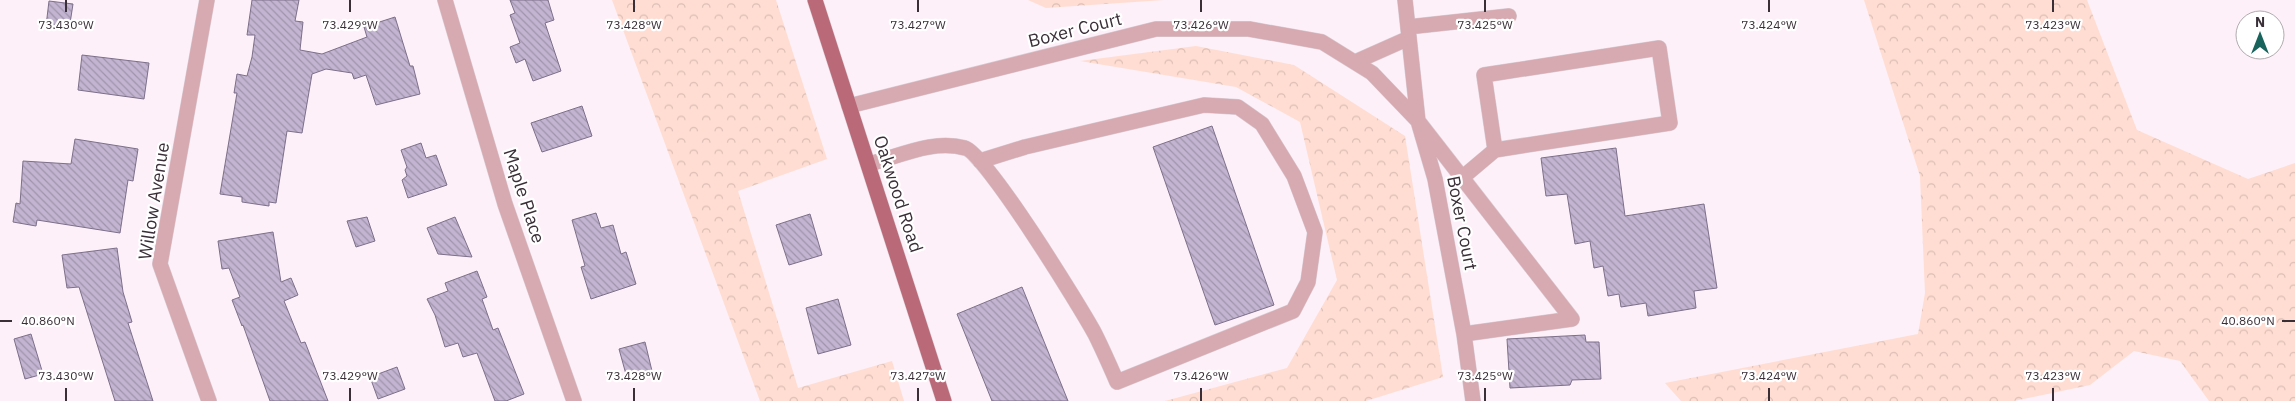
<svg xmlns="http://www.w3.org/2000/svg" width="2295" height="401" font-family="'IBM Plex Sans',sans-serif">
	<defs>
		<pattern id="forest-crowns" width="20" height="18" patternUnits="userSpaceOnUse" patternTransform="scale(1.25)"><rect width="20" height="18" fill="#ffddd2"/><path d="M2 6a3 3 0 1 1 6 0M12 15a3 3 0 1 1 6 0" fill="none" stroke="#dbbeb5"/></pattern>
		<pattern id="building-back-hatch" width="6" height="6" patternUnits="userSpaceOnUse" patternTransform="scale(1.25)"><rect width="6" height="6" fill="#c3b5d2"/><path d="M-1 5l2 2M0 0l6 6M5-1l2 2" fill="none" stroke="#9f94ab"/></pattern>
	</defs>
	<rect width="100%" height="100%" fill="#fdf0f8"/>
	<!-- forest -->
	<path fill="url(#forest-crowns)" d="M 612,0 L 776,0 L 827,159 L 738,191 L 798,388 L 892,361 L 904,401 L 760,401 Z
		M 1028,0 L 1164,0 L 1046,8 Z
		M 1864,0 L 2087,0 L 2137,130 L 2248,179 L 2295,163 L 2295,401 L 2209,401 L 2180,361 L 2134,351 L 2090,385 L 2014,401 L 1681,401 L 1665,383 L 1918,334 L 1925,293 L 1920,176 Z
		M 1196,46 L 1294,65 L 1405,136 L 1443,377 L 1366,401 L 1165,401 L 1287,368 L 1337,280 L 1300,122 L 1236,87 L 1080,61 Z"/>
	<!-- building -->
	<path fill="url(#building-back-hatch)" stroke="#7d6f8a" d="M 252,0 L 299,0 L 295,21 L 303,22 L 300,50 L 322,54 L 367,37 L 364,27 L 395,17 L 410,66 L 413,66 L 420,94 L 376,105 L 366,75 L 354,79 L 352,73 L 326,69 L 312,74 L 302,133 L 287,131 L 276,203 L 269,202 L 269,206 L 242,202 L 242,197 L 220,194 L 237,93 L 234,93 L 237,74 L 247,76 L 252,57 L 255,35 L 247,35 Z
		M 510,0 L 548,0 L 554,20 L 545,23 L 561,71 L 533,81 L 525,59 L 516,63 L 510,47 L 520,43 L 510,15 L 515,13 Z
		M 49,1 L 73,4 L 69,30 L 46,26 Z
		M 82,55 L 149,63 L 144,99 L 78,90 Z
		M 582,106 L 592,136 L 542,152 L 531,123 Z
		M 1212,126 L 1274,305 L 1215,325 L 1153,147 Z
		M 75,139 L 138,149 L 133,181 L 128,180 L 120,233 L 37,220 L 36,226 L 13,222 L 16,203 L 20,204 L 23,161 L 71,164 Z
		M 421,143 L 426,158 L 436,155 L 447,185 L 408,198 L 402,180 L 407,176 L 405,170 L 407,167 L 401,150 Z
		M 1616,148 L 1625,216 L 1704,204 L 1717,288 L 1694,291 L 1696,308 L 1648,316 L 1646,303 L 1621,307 L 1619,294 L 1608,296 L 1603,266 L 1594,268 L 1590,241 L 1575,244 L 1567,194 L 1546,196 L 1541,158 Z
		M 596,213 L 601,228 L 613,225 L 621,254 L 626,252 L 636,284 L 591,299 L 581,267 L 585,266 L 572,220 Z
		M 810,214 L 822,255 L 789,265 L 776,225 Z
		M 367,217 L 375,241 L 356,247 L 347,221 Z
		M 455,217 L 472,257 L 438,254 L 427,228 Z
		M 273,232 L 281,282 L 291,278 L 298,295 L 284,301 L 301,343 L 305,342 L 328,401 L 270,401 L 243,325 L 242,326 L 232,300 L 240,297 L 229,268 L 222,269 L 218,241 Z
		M 117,248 L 123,292 L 132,322 L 128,323 L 153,401 L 115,401 L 79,287 L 67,288 L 62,255 Z
		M 477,271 L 487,297 L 482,299 L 493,330 L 498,328 L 524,394 L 506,401 L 495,401 L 477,353 L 463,357 L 458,343 L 445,347 L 435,315 L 427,299 L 448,291 L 445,283 Z
		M 1022,287 L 1068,401 L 992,401 L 957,314 Z
		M 838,299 L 851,345 L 818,354 L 806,308 Z
		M 31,334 L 43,374 L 25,379 L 14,339 Z
		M 1585,335 L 1586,342 L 1599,342 L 1601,379 L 1572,380 L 1570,385 L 1510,388 L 1507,339 Z
		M 645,342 L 652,371 L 627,378 L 619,349 Z
		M 397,367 L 405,389 L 378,399 L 370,377 Z"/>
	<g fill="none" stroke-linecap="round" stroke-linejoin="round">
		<defs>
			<path id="minor" d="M 207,0 L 160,264 L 209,401
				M 445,0 L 505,204 L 574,401
				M 1405,0 L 1418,121 L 1572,319 L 1464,334
				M 1408,27 L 1509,16
				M 1355,62 L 1409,38
				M 849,106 L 1156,29 L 1249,29 L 1322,42 L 1372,73 L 1418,121 L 1435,179 L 1464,334 L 1473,401
				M 869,164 C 900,156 933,139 965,148 C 985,152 1081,308 1095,334 C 1103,350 1110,366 1117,382 L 1293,311 L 1308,282 L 1315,232 L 1294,176 L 1262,124 L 1238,107 L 1204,105 L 1025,147 L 980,161
				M 1463,177 L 1495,150 L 1670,123 L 1659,48 L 1484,75 L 1495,150"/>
			<path id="major" d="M 815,0 L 944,401"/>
		</defs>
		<!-- minor casing -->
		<use href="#minor" stroke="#dacdd5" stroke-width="16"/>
		<!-- major casing -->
		<use href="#major" stroke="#dacdd5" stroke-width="16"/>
		<!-- minor -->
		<use href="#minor" stroke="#d7a9b0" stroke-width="15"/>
		<!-- major -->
		<use href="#major" stroke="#b96977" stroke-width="15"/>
	</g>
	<!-- ticks -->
	<path fill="none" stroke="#3a2f37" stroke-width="2" d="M 66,0 L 66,12M 350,0 L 350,12M 634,0 L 634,12M 918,0 L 918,12M 1201,0 L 1201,12M 1485,0 L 1485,12M 1769,0 L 1769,12M 2053,0 L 2053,12M 0,321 L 12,321M 2282,321 L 2295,321M 66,388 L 66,401M 350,388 L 350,401M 634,388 L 634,401M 918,388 L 918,401M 1201,388 L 1201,401M 1485,388 L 1485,401M 1769,388 L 1769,401M 2053,388 L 2053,401"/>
	<g text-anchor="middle" stroke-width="4.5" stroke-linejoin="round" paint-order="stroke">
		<!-- street labels -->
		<g font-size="18" fill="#3a2f37" stroke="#fff">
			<text transform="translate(1075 30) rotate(-14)" y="6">Boxer Court</text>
			<text transform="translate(898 194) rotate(72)" y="6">Oakwood Road</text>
			<text transform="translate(524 196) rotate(72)" y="6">Maple Place</text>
			<text transform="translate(154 201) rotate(-81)" y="6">Willow Avenue</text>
			<text transform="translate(1462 223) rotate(79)" y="6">Boxer Court</text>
		</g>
	</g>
	<g font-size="12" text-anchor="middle" fill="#3a2f37" stroke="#fff" stroke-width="4.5" stroke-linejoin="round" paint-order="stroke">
		<text x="66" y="29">73.430°W</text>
		<text x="350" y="29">73.429°W</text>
		<text x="634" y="29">73.428°W</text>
		<text x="918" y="29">73.427°W</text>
		<text x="1201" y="29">73.426°W</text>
		<text x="1485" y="29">73.425°W</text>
		<text x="1769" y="29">73.424°W</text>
		<text x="2053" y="29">73.423°W</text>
		<text x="48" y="325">40.860°N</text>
		<text x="2248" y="325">40.860°N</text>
		<text x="66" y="380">73.430°W</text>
		<text x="350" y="380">73.429°W</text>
		<text x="634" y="380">73.428°W</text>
		<text x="918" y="380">73.427°W</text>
		<text x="1201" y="380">73.426°W</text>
		<text x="1485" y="380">73.425°W</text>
		<text x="1769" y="380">73.424°W</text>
		<text x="2053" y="380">73.423°W</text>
	</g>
	<!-- north arrow -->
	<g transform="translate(2260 35)"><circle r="24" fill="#ffffff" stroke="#b0acaf"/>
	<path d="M0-4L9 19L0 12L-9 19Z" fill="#18645c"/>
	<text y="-8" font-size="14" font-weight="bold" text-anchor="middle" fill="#3a2f37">N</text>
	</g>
</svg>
